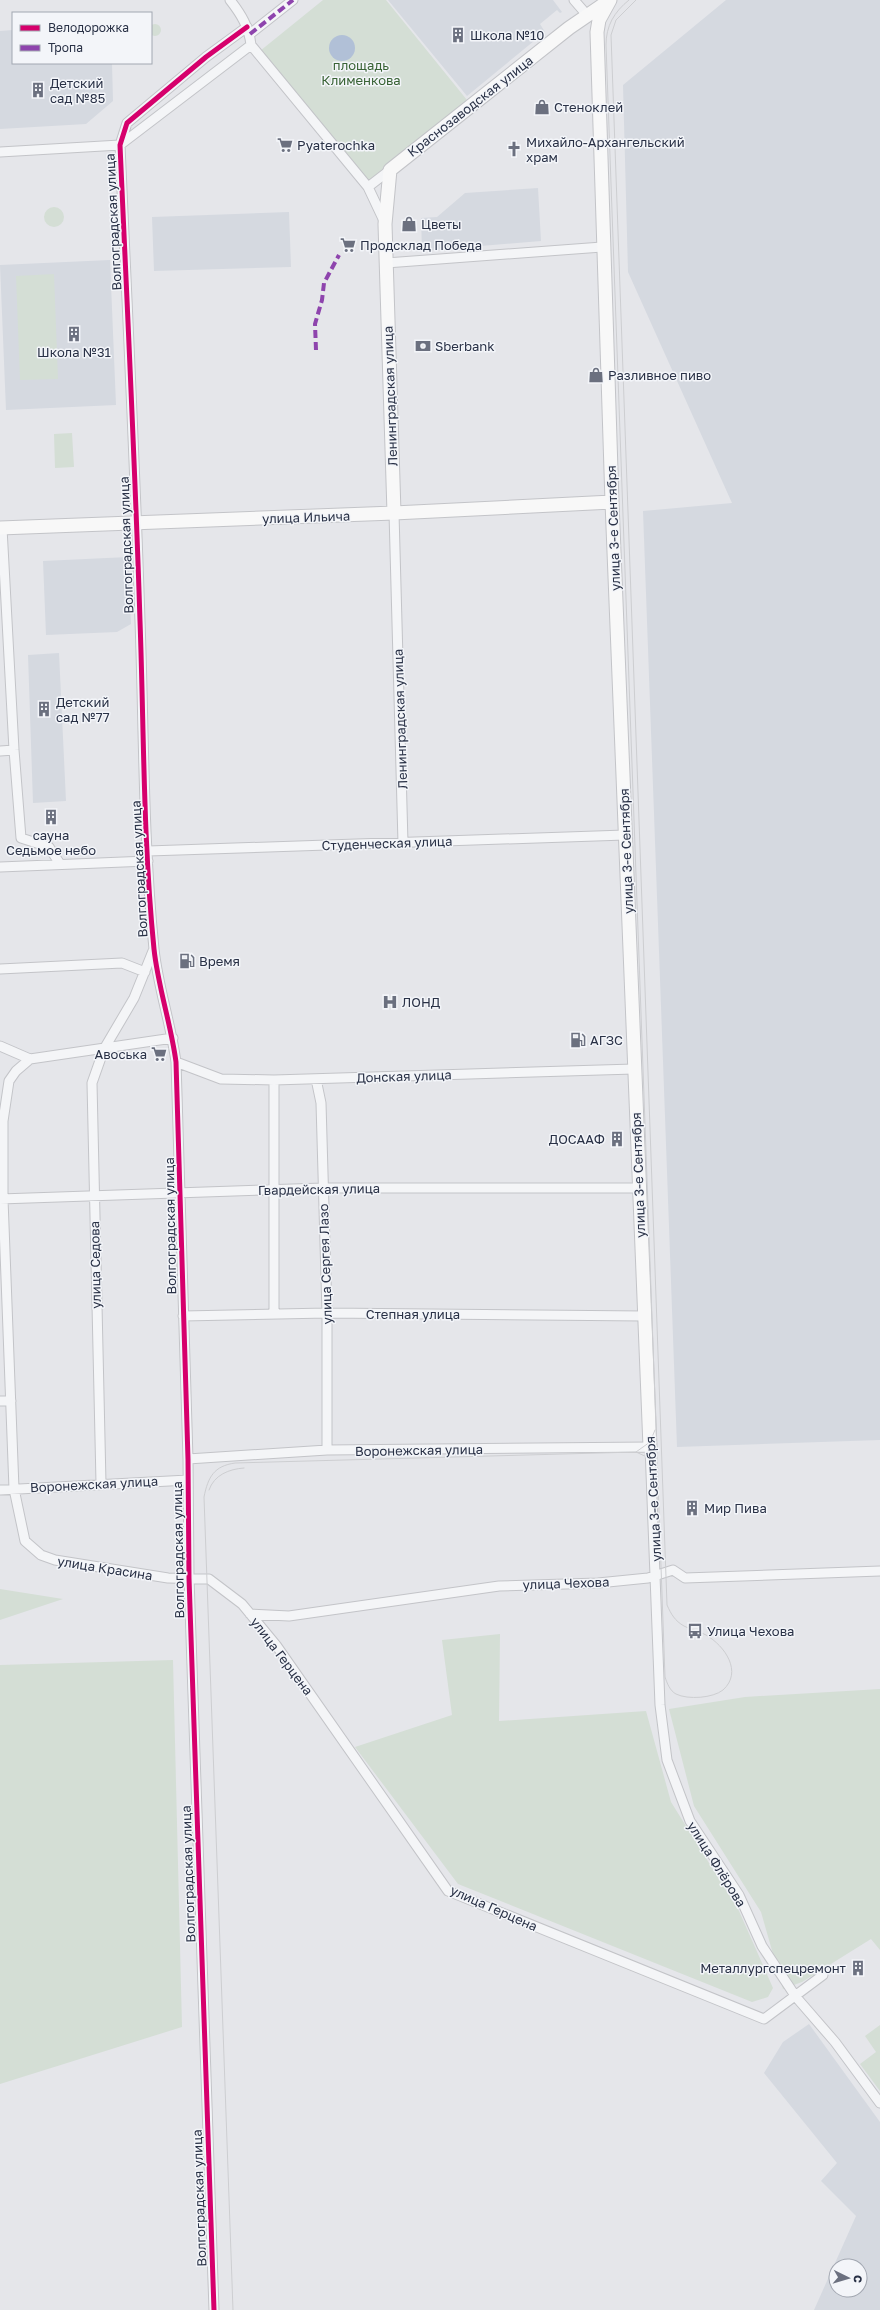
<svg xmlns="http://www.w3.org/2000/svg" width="880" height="2310" font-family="'Golos Text',sans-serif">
	<rect width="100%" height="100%" fill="#e5e6ea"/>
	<!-- built -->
	<path fill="#d5d9e0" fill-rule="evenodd" d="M 388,0 L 553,0 L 562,12 L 560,13 L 557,10 L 540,24 L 545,32 L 467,96 Z
		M 726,0 L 880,0 L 880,1440 L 677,1447 L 643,511 L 732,503 L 628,272 L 623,85 Z
		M 13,30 L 13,63 L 112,63 L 113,101 L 86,124 L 0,129 L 0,31 Z
		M 538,188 L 541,241 L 422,251 L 421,218 L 437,217 L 465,193 Z
		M 289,212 L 291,267 L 154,271 L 152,217 Z
		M 110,260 L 116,405 L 6,410 L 0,265 Z
		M 128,557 L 131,624 L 117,632 L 46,635 L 43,561 Z
		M 59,653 L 66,801 L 33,803 L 28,655 Z
		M 809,2024 L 880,2122 L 880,2310 L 814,2310 L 856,2216 L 821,2181 L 837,2163 L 764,2073 L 783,2042 ZM 836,2266 L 860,2266 L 860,2290 L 836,2290 Z"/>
	<!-- green -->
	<path fill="#d4ded5" d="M 323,0 L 386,0 L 467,100 L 367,182 L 260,51 Z
		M149 30a6 6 0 1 1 12 0a6 6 0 1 1-12 0Z
		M44 217a10 10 0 1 1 20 0a10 10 0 1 1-20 0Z
		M 54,274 L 58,379 L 20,380 L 16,276 Z
		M 72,433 L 74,467 L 55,468 L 54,434 Z
		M 0,1589 L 63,1599 L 0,1620 Z
		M 500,1634 L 499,1721 L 646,1711 L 671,1802 L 739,1911 L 773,1988 L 768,1997 L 752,2002 L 458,1884 L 355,1747 L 452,1715 L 442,1640 Z
		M 173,1660 L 182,2027 L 0,2084 L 0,1665 Z
		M 880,1689 L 880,1950 L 871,1939 L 802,1982 L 783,1989 L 761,1912 L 694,1806 L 669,1709 L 745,1697 Z
		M 880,2025 L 880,2091 L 860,2064 L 876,2052 L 865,2036 Z"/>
	<!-- water -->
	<path fill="#b1c0d7" d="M329 48a13 13 0 1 1 26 0a13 13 0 1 1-26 0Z"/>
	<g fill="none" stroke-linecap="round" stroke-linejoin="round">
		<defs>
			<path id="street" d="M 230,0 C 241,14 249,27 251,45 L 368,187 L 385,223
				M 574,0 L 587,15
				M 250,34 L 293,0
				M 0,152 L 120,145 L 251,45
				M 368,187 L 390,170
				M 386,263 L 602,247
				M 394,513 L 403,843
				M 2,528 L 14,750 L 21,838 L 49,847 L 60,864
				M 0,751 L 14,750
				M 148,851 L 625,835
				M 0,867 L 148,861
				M 0,969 L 122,963 L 145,972
				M 173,1038 L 30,1059 L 16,1071 L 9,1081 L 3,1121 L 3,1199 L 14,1489 L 25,1541 L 41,1555 L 55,1560 L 168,1578 L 209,1579 L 242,1604 L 276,1645 L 448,1891 L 764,2019 L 823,1975
				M 0,1046 L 30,1059
				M 176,1062 L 221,1079 L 274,1080 L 634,1069
				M 316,1079 L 321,1103 L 327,1313 L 327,1450
				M 0,1199 L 323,1188 L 639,1188
				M 274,1314 L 274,1080
				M 183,1316 L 327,1313 L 644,1316
				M 0,1401 L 11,1401
				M 188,1459 L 327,1450 L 650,1447 L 660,1705 L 667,1760 L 690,1821 L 739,1895 L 762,1946 L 796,1997 L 835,2042 L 880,2103
				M 101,1483 L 92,1083 L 104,1049 L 134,998 L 153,951
				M 0,1490 L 188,1480
				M 250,1614 L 289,1616 L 499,1586 L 598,1583 L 648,1578 L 673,1570 L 685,1578 L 880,1571
				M 214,2310 L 189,1578 L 188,1459 L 176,1062 C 171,1024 158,987 154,949 C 143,840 144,730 140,621 C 135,462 127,304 120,145 L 127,123 L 206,57 L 247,27"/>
			<path id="secondary" d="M 610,0 L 599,20 L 597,32 L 612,502 L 650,1447
				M 394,513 L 385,224 L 390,170 L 569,28 L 607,2
				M 0,528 L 394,513 L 612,502"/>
		</defs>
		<!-- street casing -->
		<use href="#street" stroke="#c3c4c8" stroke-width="11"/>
		<!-- secondary casing -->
		<use href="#secondary" stroke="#c3c4c8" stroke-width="15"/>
		<!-- street -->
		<use href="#street" stroke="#f4f5f7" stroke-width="9"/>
		<!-- secondary -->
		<use href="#secondary" stroke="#f8f8f8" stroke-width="13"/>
		<!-- tram -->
		<path stroke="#cdced1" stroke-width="1" d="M 629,0 C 614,12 606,26 606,45 L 665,1677 C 667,1683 670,1691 676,1694 C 688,1700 713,1698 723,1690 C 743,1672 725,1646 706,1635 C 699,1631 691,1630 684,1626 C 675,1621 671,1614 667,1605 L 611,35 L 616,20 L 636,0
			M 636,1452 L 650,1442 L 655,1430
			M 209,1490 C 214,1475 229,1469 244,1468
			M 233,2310 L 204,1497 C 208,1477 214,1466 235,1463 L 636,1452 L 647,1457 L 658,1468"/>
		<!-- quiet -->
		<path stroke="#8e44ad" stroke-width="4" stroke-dasharray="8 4" stroke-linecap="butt" d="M 250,34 L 293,0
			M 316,350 L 315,324 L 322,300 L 324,283 L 339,255"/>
		<defs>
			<path id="cycleway" d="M 214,2310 L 189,1578 L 188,1459 L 176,1062 C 171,1024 158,987 154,949 C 143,840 144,730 140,621 C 135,462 127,304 120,145 L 127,123 L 206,57 L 247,27"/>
		</defs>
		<!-- cycleway casing -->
		<use href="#cycleway" stroke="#f3f5f9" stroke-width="8"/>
		<!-- cycleway -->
		<use href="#cycleway" stroke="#d6006c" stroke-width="5"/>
	</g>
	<!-- icons -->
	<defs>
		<symbol id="building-bare" viewBox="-9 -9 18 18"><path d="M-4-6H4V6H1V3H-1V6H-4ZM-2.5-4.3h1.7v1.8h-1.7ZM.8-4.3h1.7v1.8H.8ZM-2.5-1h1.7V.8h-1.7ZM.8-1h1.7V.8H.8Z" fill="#6b707f" stroke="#f3f5f9" stroke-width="2.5" paint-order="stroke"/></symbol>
		<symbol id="shop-bare" viewBox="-9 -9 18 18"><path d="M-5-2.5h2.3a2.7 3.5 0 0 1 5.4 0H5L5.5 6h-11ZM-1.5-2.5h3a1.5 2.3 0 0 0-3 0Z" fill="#6b707f" stroke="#f3f5f9" stroke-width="2.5" paint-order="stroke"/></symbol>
		<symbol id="supermarket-bare" viewBox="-9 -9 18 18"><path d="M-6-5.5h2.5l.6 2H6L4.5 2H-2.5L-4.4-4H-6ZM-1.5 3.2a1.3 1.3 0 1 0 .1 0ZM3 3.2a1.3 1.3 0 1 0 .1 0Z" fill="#6b707f" stroke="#f3f5f9" stroke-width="2.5" paint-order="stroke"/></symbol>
		<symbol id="church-bare" viewBox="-9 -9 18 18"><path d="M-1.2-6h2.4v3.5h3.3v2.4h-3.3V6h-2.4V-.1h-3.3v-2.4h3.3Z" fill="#6b707f" stroke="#f3f5f9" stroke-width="2.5" paint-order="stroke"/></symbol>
		<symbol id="bank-bare" viewBox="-9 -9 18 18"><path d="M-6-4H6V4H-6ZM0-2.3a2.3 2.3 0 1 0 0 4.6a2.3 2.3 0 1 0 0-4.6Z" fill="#6b707f" stroke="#f3f5f9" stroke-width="2.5" paint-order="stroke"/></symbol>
		<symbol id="fuel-bare" viewBox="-9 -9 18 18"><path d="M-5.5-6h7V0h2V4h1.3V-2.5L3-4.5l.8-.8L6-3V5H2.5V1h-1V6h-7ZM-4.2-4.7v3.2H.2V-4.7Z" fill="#6b707f" stroke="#f3f5f9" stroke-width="2.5" paint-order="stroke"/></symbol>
		<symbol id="hospital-bare" viewBox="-9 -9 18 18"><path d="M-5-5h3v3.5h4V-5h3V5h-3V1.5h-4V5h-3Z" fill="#6b707f" stroke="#f3f5f9" stroke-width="2.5" paint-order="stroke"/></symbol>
		<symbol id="bus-bare" viewBox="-9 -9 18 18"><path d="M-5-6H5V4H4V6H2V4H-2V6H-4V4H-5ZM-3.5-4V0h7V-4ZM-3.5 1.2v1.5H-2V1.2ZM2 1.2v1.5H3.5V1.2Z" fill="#6b707f" stroke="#f3f5f9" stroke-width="2.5" paint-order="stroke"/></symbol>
	</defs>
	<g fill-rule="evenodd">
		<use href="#building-bare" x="447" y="24" width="22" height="22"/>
		<use href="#building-bare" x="27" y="79" width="22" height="22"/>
		<use href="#shop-bare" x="531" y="96" width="22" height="22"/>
		<use href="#supermarket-bare" x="274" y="134" width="22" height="22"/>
		<use href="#church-bare" x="503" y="138" width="22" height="22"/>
		<use href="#shop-bare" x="398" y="213" width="22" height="22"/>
		<use href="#supermarket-bare" x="337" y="234" width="22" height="22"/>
		<use href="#building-bare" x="63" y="323" width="22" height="22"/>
		<use href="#bank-bare" x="412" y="335" width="22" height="22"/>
		<use href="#shop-bare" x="585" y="364" width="22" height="22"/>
		<use href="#building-bare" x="33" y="698" width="22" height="22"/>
		<use href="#building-bare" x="40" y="806" width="22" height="22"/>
		<use href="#fuel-bare" x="176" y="950" width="22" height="22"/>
		<use href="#hospital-bare" x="379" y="991" width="22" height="22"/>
		<use href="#fuel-bare" x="567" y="1029" width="22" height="22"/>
		<use href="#supermarket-bare" x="148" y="1043" width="22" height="22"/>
		<use href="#building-bare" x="606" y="1128" width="22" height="22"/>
		<use href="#building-bare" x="681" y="1497" width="22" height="22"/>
		<use href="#bus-bare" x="684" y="1620" width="22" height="22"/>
		<use href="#building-bare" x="847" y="1957" width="22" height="22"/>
	</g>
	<g text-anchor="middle" stroke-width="3" stroke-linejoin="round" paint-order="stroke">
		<!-- poi labels -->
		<g font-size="13" fill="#293146" stroke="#f3f5f9" text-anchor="start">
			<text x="470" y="40">Школа №10</text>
			<text x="50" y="88">Детский<tspan x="50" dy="15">сад №85</tspan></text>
			<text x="554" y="112">Стеноклей</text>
			<text x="526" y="147">Михайло-Архангельский<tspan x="526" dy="15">храм</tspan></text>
			<text x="297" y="150">Pyaterochka</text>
			<text x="421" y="229">Цветы</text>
			<text x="360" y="250">Продсклад Победа</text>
			<text x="435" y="351">Sberbank</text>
			<text x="74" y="357" text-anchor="middle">Школа №31</text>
			<text x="608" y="380">Разливное пиво</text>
			<text x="56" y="707">Детский<tspan x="56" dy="15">сад №77</tspan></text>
			<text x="51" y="840" text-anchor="middle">сауна<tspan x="51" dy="15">Седьмое небо</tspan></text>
			<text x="199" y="966">Время</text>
			<text x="402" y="1007">ЛОНД</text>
			<text x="590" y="1045">АГЗС</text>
			<text x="147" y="1059" text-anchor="end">Авоська</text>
			<text x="605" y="1144" text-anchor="end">ДОСААФ</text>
			<text x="704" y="1513">Мир Пива</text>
			<text x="707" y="1636">Улица Чехова</text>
			<text x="846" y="1973" text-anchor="end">Металлургспецремонт</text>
		</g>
		<!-- park labels -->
		<g font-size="13" fill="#396335" stroke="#f3f5f9">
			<text x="361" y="70">площадь<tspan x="361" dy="15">Клименкова</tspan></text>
		</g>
		<!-- street labels -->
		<g font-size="13" fill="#293146" stroke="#f3f5f9">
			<text transform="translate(470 106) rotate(-38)" y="5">Краснозаводская улица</text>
			<text transform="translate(113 222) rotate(-93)" y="5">Волгоградская улица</text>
			<text transform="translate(390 396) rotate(-92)" y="5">Ленинградская улица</text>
			<text transform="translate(306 517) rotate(-2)" y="5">улица Ильича</text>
			<text transform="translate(613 528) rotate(-92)" y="5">улица 3-е Сентября</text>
			<text transform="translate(126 545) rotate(-92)" y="5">Волгоградская улица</text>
			<text transform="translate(400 719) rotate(-92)" y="5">Ленинградская улица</text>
			<text transform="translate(387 843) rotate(-2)" y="5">Студенческая улица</text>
			<text transform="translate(626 851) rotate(-92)" y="5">улица 3-е Сентября</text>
			<text transform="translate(139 869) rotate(-93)" y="5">Волгоградская улица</text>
			<text transform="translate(404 1076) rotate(-2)" y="5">Донская улица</text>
			<text transform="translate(638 1175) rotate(-92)" y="5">улица 3-е Сентября</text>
			<text transform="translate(319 1189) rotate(-1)" y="5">Гвардейская улица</text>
			<text transform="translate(170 1226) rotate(-91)" y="5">Волгоградская улица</text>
			<text transform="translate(325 1264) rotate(-92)" y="5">улица Сергея Лазо</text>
			<text transform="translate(95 1265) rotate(-91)" y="5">улица Седова</text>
			<text x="413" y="1319">Степная улица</text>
			<text transform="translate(419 1450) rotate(-1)" y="5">Воронежская улица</text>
			<text transform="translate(94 1484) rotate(-3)" y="5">Воронежская улица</text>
			<text transform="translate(653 1499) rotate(-93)" y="5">улица 3-е Сентября</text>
			<text transform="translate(178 1550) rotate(-91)" y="5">Волгоградская улица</text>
			<text transform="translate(105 1568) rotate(9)" y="5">улица Красина</text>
			<text transform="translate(566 1583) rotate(-2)" y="5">улица Чехова</text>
			<text transform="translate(282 1656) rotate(53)" y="5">улица Герцена</text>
			<text transform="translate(717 1864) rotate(58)" y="5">улица Флёрова</text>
			<text transform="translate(188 1874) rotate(-92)" y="5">Волгоградская улица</text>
			<text transform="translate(494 1908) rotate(24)" y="5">улица Герцена</text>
			<text transform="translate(199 2198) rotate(-92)" y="5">Волгоградская улица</text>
		</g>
	</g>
	<!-- legend -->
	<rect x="12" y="12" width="140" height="52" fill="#f3f5f9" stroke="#a2a7b1"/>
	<rect x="20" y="25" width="20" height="6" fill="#d6006c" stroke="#a2a7b1"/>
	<text x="48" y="32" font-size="12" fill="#293146">Велодорожка</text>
	<rect x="20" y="45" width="20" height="6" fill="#8e44ad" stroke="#a2a7b1"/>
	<text x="48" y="52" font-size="12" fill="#293146">Тропа</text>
	<!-- north arrow -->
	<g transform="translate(848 2278) rotate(95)"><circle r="19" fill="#f3f5f9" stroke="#a2a7b1"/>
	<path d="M0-3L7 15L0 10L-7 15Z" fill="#6b707f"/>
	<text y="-6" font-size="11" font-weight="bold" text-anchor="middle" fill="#293146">С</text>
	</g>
</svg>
